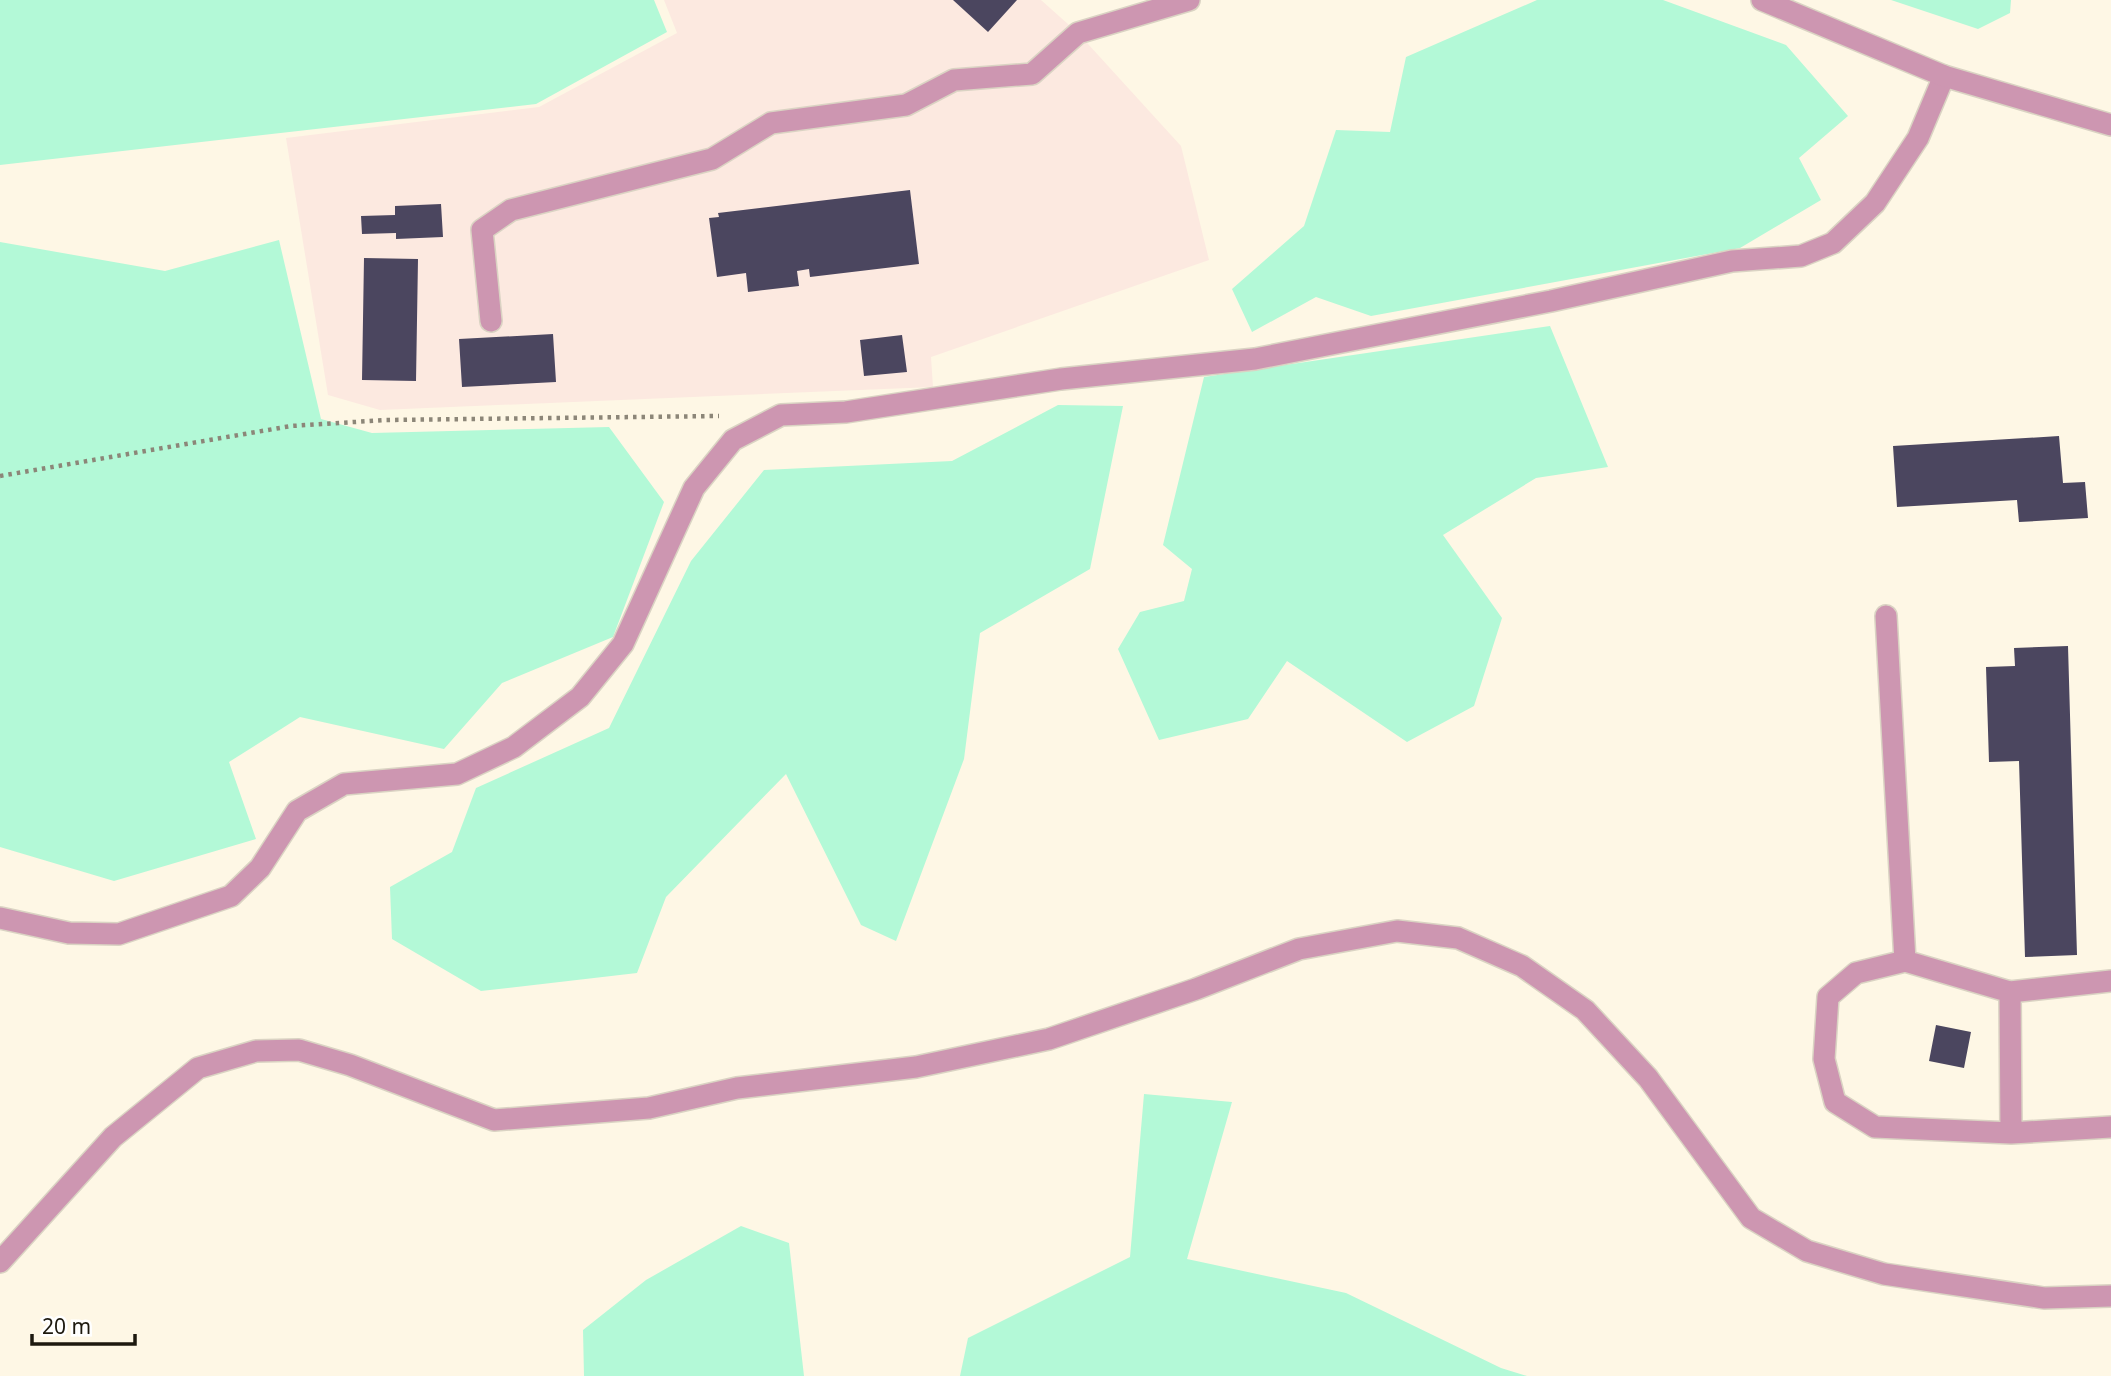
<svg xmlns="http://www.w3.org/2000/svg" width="2111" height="1376" font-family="'Noto Sans',sans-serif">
	<rect width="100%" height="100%" fill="#fef7e5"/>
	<!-- industrial -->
	<path fill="#fce9e0" d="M 664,0 L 1041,0 L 1078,33 L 1181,146 L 1209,260 L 931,357 L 933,387 L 380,410 L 328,395 L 286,138 L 539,107 L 677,33 Z"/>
	<!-- green -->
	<path fill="#b3f9d7" d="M 0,0 L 654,0 L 667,32 L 536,104 L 0,165 Z
		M 1537,0 L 1663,0 L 1786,45 L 1848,116 L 1799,158 L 1821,200 L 1740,248 L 1371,316 L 1316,297 L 1252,332 L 1232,289 L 1304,226 L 1336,130 L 1390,132 L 1406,57 Z
		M 1891,0 L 2011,0 L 2010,13 L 1978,29 Z
		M 279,240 L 321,419 L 372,433 L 609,427 L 664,502 L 613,637 L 502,683 L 444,749 L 300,717 L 229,762 L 256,839 L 114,881 L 0,847 L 0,242 L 165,271 Z
		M 1550,326 L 1608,467 L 1536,478 L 1443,535 L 1502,618 L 1474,706 L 1407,742 L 1287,661 L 1248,719 L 1159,740 L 1118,649 L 1140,612 L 1184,601 L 1192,569 L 1163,545 L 1204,377 Z
		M 1058,405 L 1123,406 L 1090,569 L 980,633 L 964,759 L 896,941 L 861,925 L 786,774 L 666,897 L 637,973 L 481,991 L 392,939 L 390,887 L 452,852 L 476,788 L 609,728 L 691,561 L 764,470 L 952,461 Z
		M 1144,1094 L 1232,1102 L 1187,1259 L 1346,1293 L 1501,1368 L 1527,1376 L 960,1376 L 968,1338 L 1130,1257 Z
		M 741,1226 L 789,1243 L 804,1376 L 584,1376 L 583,1330 L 646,1280 Z"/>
	<!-- building -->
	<path fill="#4b465f" d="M 953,0 L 1017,0 L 988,32 Z
		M 910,190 L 919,264 L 810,277 L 809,269 L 797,271 L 799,286 L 748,292 L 746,273 L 717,277 L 709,218 L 719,217 L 718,213 Z
		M 441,204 L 443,237 L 396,239 L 396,233 L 362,234 L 361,216 L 395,215 L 395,206 Z
		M 364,258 L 418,259 L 416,381 L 362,380 Z
		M 553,334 L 556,382 L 462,387 L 459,339 Z
		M 902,335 L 907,372 L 864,376 L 860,340 Z
		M 2059,436 L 2063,483 L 2085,482 L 2088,518 L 2019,522 L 2017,500 L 1897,507 L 1893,446 Z
		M 2068,646 L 2077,955 L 2025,957 L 2019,761 L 1989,762 L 1986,667 L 2015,666 L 2014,648 Z
		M 1936,1025 L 1971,1032 L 1964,1068 L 1929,1061 Z"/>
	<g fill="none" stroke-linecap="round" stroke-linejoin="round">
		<defs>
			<path id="lane" d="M 491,321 L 482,230 L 511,210 L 712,159 L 771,123 L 906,105 L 954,80 L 1032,74 L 1078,33 L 1189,0
				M 1886,616 L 1905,961 L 2010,992 L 2111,981
				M 0,918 L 69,933 L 119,934 L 231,896 L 260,868 L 297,811 L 344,784 L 457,774 L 514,747 L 580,697 L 623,644 L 694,488 L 733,440 L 781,415 L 846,412 L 1061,379 L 1255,359 L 1551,301 L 1732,261 L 1801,256 L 1833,243 L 1875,203 L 1918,138 L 1944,76
				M 1905,961 L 1856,973 L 1828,997 L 1824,1059 L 1835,1102 L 1875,1127 L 2011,1133 L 2111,1127
				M 2010,992 L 2011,1133
				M 0,1262 L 113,1137 L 198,1068 L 256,1051 L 299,1050 L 350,1065 L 494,1120 L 649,1108 L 737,1088 L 916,1067 L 1049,1039 L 1196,989 L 1299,949 L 1397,931 L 1458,938 L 1522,966 L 1585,1010 L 1648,1078 L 1751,1218 L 1807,1251 L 1884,1274 L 2044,1298 L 2111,1296"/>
			<path id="street" d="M 1762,0 L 1944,76 L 2111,125"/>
		</defs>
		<!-- lane casing -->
		<use href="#lane" stroke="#dad3c3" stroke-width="24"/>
		<!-- street casing -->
		<use href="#street" stroke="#dad3c3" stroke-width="24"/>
		<!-- path -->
		<path stroke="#8c8678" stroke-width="4.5" stroke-dasharray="3.5 5" stroke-linecap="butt" d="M 0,476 L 291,426 L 386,420 L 719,416"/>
		<!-- lane -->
		<use href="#lane" stroke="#cd96b1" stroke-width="21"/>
		<!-- street -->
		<use href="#street" stroke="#cd96b1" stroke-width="21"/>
	</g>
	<!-- scale -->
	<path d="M32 1334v10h103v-10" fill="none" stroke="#1d190e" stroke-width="3.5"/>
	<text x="42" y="1334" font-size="21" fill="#1d190e" stroke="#ffffff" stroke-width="5" paint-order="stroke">20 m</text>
</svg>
